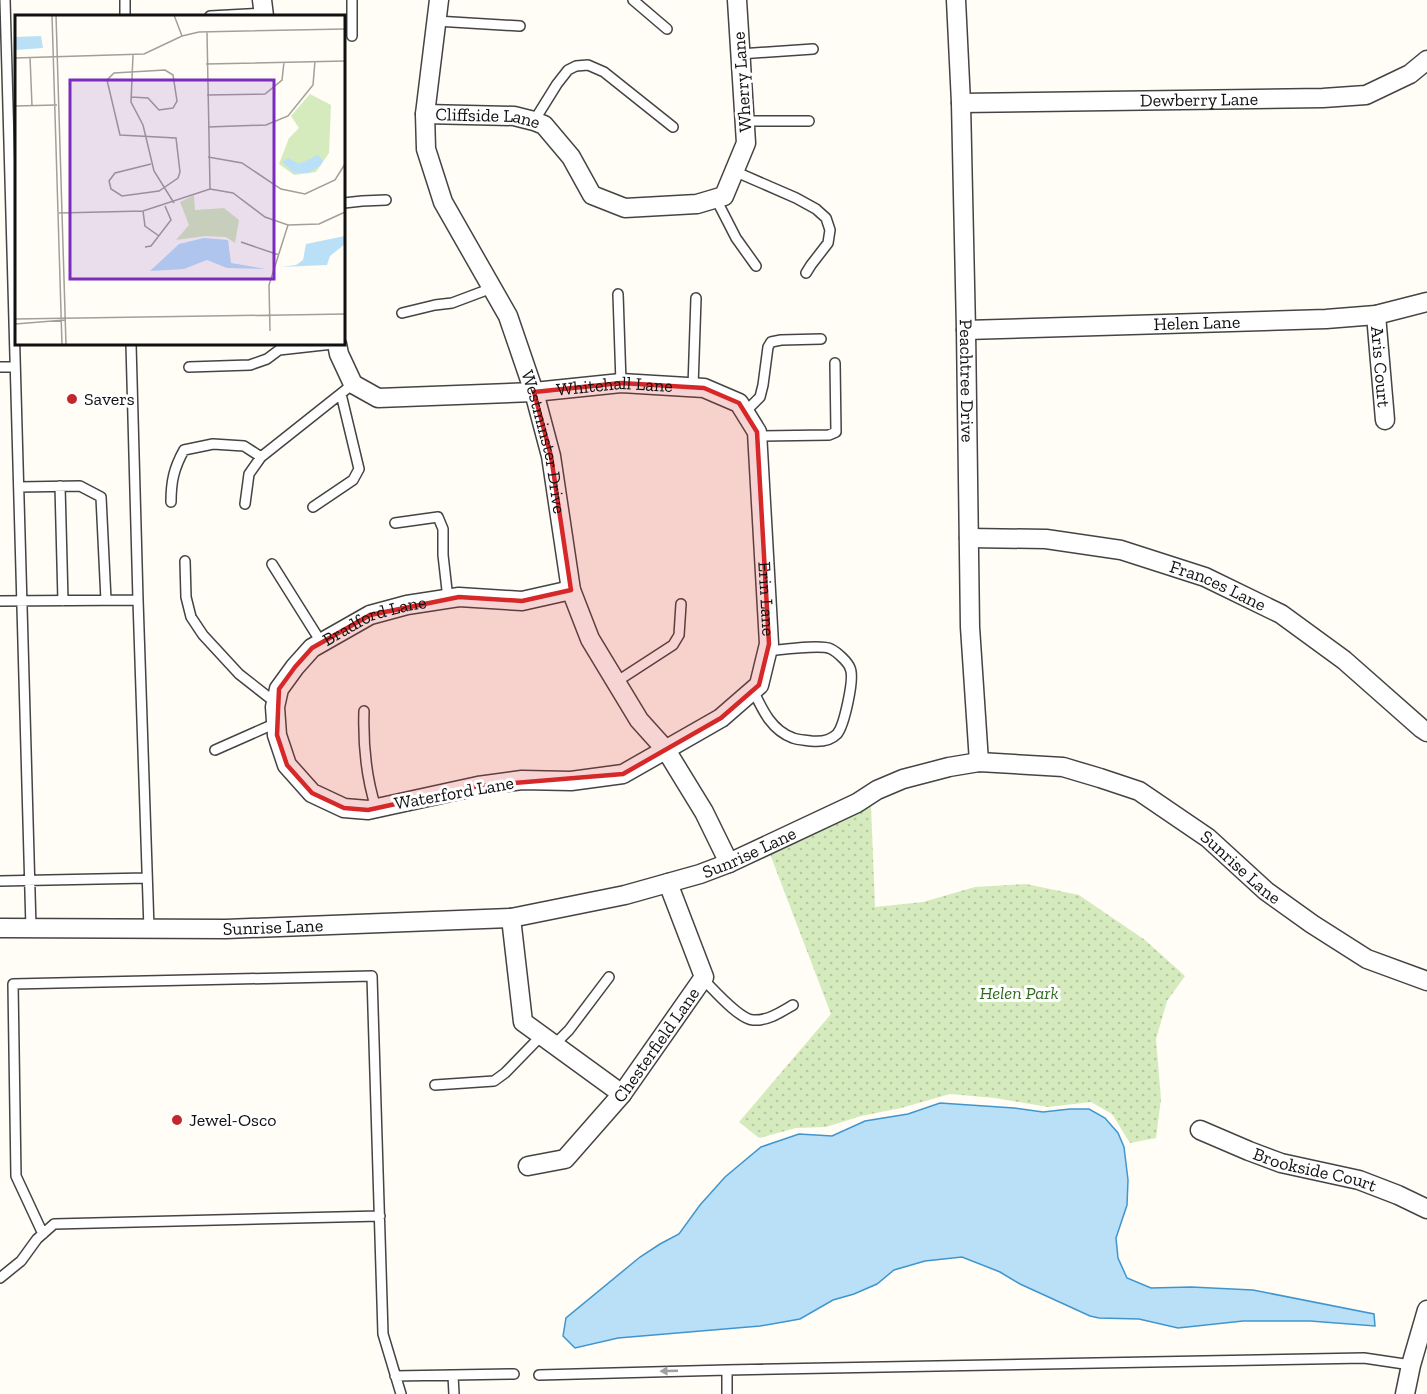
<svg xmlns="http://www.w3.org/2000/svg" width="1427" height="1394" font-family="'Zilla Slab',serif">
	<defs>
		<pattern id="green-dots" width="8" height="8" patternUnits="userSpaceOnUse" patternTransform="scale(1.5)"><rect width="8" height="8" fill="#d5ebbd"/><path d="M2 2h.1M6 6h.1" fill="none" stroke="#b6c8a1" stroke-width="1.8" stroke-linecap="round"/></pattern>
	</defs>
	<rect width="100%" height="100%" fill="#fffdf5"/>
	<!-- green -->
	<path fill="url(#green-dots)" d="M 871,806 L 875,907 L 923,902 L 975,887 L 1026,884 L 1079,895 L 1145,940 L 1185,976 L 1167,1001 L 1156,1039 L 1161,1099 L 1156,1138 L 1130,1143 L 1112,1114 L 1091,1102 L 1048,1107 L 995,1098 L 950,1094 L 901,1108 L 861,1116 L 826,1127 L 796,1128 L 759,1138 L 739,1122 L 831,1014 L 770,854 Z"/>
	<!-- water -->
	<path fill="#b9e0f7" stroke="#3f96cf" stroke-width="1.5" d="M 940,1103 L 1014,1108 L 1043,1112 L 1070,1109 L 1089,1109 L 1105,1118 L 1118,1133 L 1124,1147 L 1128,1180 L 1127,1205 L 1116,1238 L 1118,1258 L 1127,1278 L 1151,1288 L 1191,1287 L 1253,1290 L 1374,1314 L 1375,1326 L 1310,1321 L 1243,1321 L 1178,1328 L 1139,1319 L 1099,1318 L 1090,1316 L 1020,1284 L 1000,1272 L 962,1257 L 925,1261 L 894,1270 L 877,1284 L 854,1294 L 833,1300 L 800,1319 L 760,1326 L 618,1338 L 575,1348 L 563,1336 L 566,1318 L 640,1257 L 660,1244 L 679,1234 L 700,1205 L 725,1177 L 761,1147 L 799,1134 L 832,1136 L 865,1121 L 908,1114 Z"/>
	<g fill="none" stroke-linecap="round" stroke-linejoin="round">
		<defs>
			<path id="lane" d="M 5,0 L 31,928
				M 125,0 L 125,16
				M 352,0 L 352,36
				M 633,0 L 667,29
				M 210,16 L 264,13
				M 436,21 L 520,26
				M 740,54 L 813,49
				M 534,121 L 557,84 L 568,70 L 576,66 L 588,65 L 604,72 L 673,127
				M 745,121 L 809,121
				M 734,171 L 796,198 L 816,209 L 826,218 L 830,230 L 828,243 L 811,265 L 806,273
				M 716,199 L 736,238 L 756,266
				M 344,203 L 362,201 L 386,200
				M 618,294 L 621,383
				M 402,313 L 435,305 L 452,303 L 492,288
				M 131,344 L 138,600
				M 0,367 L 15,367
				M 189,367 L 250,365 L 267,359 L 279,350 L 333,344
				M 693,387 L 696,298
				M 745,412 L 760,397 L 763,385 L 768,347 L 771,342 L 781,340 L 821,339
				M 757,436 L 829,435 L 836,432 L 835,363
				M 60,486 L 63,601
				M 19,487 L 80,486 L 101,497 L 106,600
				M 171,502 C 171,481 174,468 184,450 L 213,444 L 244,446 L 261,457
				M 245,504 L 249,474 L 261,457 L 353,384
				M 313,507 L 353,480 L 359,469 L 341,394
				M 395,523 L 438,517 L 443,529 L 443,555 L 448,599
				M 185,561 L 186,597 L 191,617 L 203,635 L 239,674 L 276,703
				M 272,564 L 321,642
				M 0,601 L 138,600 L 149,929
				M 616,682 L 673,645 L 679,635 L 681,604
				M 753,690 C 762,709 771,730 793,738 C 798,740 805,740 811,741 C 820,742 830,741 837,734 C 844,726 855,678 850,668 C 848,662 837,652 831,649 C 821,644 780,650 767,651
				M 364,711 C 363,743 366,777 376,808
				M 215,750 L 276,723
				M 0,881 L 147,878
				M 703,979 C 714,990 739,1019 753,1020 C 768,1021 781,1012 793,1005
				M 554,1045 L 569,1030 L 609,977
				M 435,1085 L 494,1081 L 505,1073 L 541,1036
				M 43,1234 L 16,1176 L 13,984 L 372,976 L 383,1334 L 401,1394
				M 0,1278 L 21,1261 L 37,1239 L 54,1224 L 380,1216
				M 727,1370 L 727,1394
				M 453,1375 L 454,1394
				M 539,1375 L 727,1370 L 1364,1358 L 1411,1365
				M 395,1376 L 514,1374"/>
			<g id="street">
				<path d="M 262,0 L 264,16"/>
				<path id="s1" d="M 439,0 L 425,114 L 426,149 L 443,202 L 508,316 L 534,392 L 551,456 L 571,590 L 590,639 L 639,720 L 666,750 L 704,812 L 729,863"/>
				<path id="s2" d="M 956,0 L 961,103 L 966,330 L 970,627 L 979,762"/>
				<path id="s3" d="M 961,103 L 1323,98 L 1366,95 L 1410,74 L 1427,60"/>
				<path id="s4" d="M 425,114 L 514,116 L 534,121 L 544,125 L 571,157 L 592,195 L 625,208 L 697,204 L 724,196 L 746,143 L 737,0"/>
				<path id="s5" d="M 1376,315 L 1385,420"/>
				<path id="s6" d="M 966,330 L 1326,319 L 1376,315 L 1427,302"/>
				<path id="s7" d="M 337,344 L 339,354 L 353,384 L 378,398 L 534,392 L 621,383 L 704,388 L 739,403 L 757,432 L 769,644 L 759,685 L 721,718 L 623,774 L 571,781 L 522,780 L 478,786 L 368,810 L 344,808 L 312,793 L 287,765 L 277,735 L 275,707 L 279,689 L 295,667 L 312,648 L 370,615 L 407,605 L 459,597 L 522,601 L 571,590"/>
				<path id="s8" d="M 969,538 L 1046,539 L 1121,550 L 1205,577 L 1281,614 L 1344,660 L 1421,728 L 1427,732"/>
				<path d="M 511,918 L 523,1022 L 622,1094"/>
				<path id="s9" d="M 0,928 L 226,929 L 511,918 L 625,895 L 700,874 L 729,863 L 857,803 L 877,790 L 903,779 L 949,767 L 979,762 L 1063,767 L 1100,778 L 1139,791 L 1208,838 L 1266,891 L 1312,924 L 1367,959 L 1427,981"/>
				<path id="s10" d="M 1200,1130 L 1249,1151 L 1281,1163 L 1359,1180 L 1398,1195 L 1427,1209"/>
				<path id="s11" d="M 528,1166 L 565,1159 L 622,1094 L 704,977 L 668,883"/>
				<path d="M 1405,1394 L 1411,1365 L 1427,1310"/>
			</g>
		</defs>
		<!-- lane casing -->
		<use href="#lane" stroke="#444" stroke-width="12"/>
		<!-- street casing -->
		<use href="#street" stroke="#444" stroke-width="21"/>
		<!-- lane -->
		<use href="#lane" stroke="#fff" stroke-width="9"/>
		<!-- street -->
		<use href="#street" stroke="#fff" stroke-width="18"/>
	</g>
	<!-- one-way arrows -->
	<defs><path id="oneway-solid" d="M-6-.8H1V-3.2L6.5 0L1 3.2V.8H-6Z" transform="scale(1.5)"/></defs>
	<use fill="#a0a0a0" href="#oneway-solid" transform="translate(669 1371) rotate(178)"/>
	<!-- marked area -->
	<path fill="#d62828" fill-opacity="0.2" stroke="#d62828" stroke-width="4.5" stroke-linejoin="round" d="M 621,383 L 704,388 L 739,403 L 757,432 L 769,644 L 759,685 L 721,718 L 623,774 L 478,786 L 368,810 L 344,808 L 312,793 L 287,765 L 277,735 L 279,689 L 295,667 L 312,648 L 370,615 L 459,597 L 522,601 L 571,590 L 551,456 L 534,392 Z"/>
	<!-- markers -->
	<g fill="#c4262e" stroke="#fff" stroke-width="2">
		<circle cx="72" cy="399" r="6"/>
		<circle cx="177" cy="1120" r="6"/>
	</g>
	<g text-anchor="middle" stroke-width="6" stroke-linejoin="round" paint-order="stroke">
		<!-- street labels -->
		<g font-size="18" fill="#111" stroke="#fff">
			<text transform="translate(742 82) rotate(-94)" y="6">Wherry Lane</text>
			<text dy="6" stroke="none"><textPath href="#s3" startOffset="238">Dewberry Lane</textPath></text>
			<text dy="6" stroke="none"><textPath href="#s4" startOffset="63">Cliffside Lane</textPath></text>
			<text dy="6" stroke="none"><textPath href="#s6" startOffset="231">Helen Lane</textPath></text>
			<text dy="6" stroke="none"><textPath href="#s5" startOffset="52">Aris Court</textPath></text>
			<text dy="6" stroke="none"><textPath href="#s2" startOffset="381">Peachtree Drive</textPath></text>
			<text dy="6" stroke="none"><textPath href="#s7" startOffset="309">Whitehall Lane</textPath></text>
			<text dy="6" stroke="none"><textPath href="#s1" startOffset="468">Westminster Drive</textPath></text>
			<text dy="6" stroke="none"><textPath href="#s8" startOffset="256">Frances Lane</textPath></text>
			<text dy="6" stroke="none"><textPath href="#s7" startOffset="638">Erin Lane</textPath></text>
			<text dy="6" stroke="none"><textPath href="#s7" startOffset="1444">Bradford Lane</textPath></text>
			<text transform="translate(454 793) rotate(-10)" y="6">Waterford Lane</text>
			<text dy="6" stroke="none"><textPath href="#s9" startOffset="759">Sunrise Lane</textPath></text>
			<text dy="6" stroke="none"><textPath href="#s9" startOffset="1299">Sunrise Lane</textPath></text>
			<text dy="6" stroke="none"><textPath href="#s9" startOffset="273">Sunrise Lane</textPath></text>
			<text dy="6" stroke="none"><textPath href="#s11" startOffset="184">Chesterfield Lane</textPath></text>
			<text dy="6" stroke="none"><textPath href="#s10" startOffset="122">Brookside Court</textPath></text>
		</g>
		<!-- poi labels -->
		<g font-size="18" fill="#111" stroke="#fff" text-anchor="start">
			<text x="84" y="405">Savers</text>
			<text x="189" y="1126">Jewel-Osco</text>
		</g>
		<!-- park labels -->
		<g font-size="18" font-style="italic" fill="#2f6b1f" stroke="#fff">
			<text x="1019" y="999">Helen Park</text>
		</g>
	</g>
	<!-- overview -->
	<g transform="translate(15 15)">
		<rect width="330" height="330" fill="#fffdf5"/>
		<path d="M 295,79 L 316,90 L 314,138 L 301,157 L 279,160 L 264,149 L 274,123 L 284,113 L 276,101 ZM 179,180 L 180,195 L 209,193 L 224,205 L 220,228 L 211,222 L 191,221 L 161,225 L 174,210 L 165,187 Z" fill="#d5ebbd"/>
		<path d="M 26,21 L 28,33 L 0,35 L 0,22 ZM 303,140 L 308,145 L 306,150 L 294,158 L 279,158 L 267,147 L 273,143 L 284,149 ZM 330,221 L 330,229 L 315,241 L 312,250 L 266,252 L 281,250 L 288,245 L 291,229 ZM 189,223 L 213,225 L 216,248 L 251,254 L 212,253 L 192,245 L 169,254 L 135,256 L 164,229 Z" fill="#b9e0f7"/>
		<path fill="none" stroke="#a09f9a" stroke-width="1.5" d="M 37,0 L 47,330M 41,0 L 51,330M 97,0 L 129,0M 159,0 L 167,21M 192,17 L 195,174M 118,40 L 116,87 L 128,110 L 139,156 L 159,188M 15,42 L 17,91M 0,43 L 129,39 L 167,21 L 184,17 L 330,14M 191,49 L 330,46M 192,80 L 250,79 L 267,65 L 269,47M 116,82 L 133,83 L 144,95 L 158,93 L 162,86 L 158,60 L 150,55 L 99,58 L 92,65 L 105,120 L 161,123 L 165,157 L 163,163 L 144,176 L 107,181 L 96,174 L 94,166 L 100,158 L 136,149M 0,91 L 42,90M 193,112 L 251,110 L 273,101 L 298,70 L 300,46M 193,142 L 227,148 L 266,174 L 290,179 L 320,165 L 330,149M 128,196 L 130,211 L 144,221M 44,198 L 128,196 L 195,174 L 218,178 L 250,202 L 273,210 L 304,209 L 330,197M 226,227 L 264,240M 130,232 L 136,231 L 156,205 L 150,191M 0,304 L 330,299M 0,309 L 50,305M 255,316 L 254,270 L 273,210"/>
		<path fill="#7b2cbf" fill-opacity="0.15" stroke="#7b2cbf" stroke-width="3" d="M 55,65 L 259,65 L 259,264 L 55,264 Z"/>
		<rect width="330" height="330" fill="none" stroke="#111" stroke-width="3"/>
	</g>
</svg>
